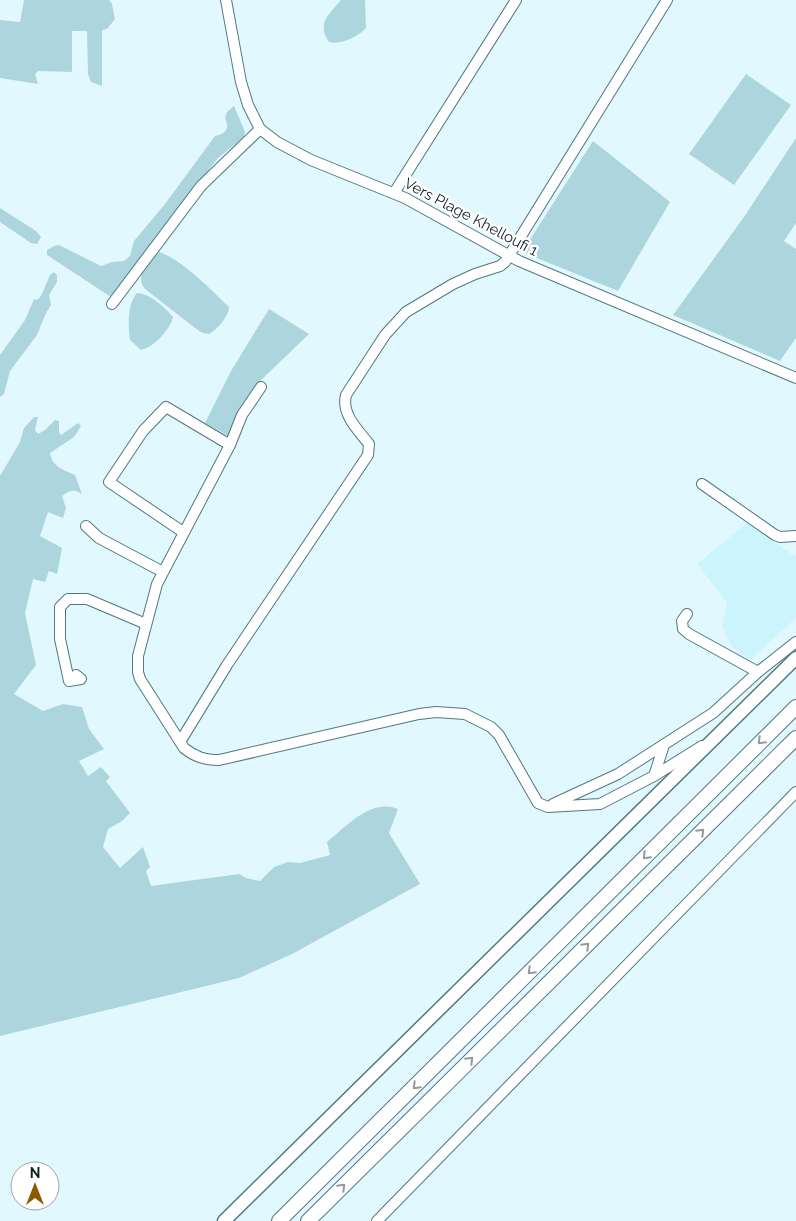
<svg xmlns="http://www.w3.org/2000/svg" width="796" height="1221" font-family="Raleway,sans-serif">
	<rect width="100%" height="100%" fill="#e1f9fe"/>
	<!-- built -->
	<path fill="#cbf4fc" d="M 747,523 L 796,557 L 796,618 L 750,660 L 732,647 L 722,626 L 727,603 L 697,564 Z"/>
	<!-- green -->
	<path fill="#add5dd" d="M 24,0 L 109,0 L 112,4 L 115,19 L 107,29 L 102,30 L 102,86 L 91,82 L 88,74 L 87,31 L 72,31 L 72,72 L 38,71 L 35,74 L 38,84 L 0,78 L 0,20 L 20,22 Z
		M 341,0 L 365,0 L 366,28 C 358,37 340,45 329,42 C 316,23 329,15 341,0 Z
		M 746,74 L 791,105 L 734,185 L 689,154 Z
		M 234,106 L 245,132 L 244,137 L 218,158 L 111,297 L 47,255 L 47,250 L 54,246 L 59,245 L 101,266 L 112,262 L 124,261 L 130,256 L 134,241 L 165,204 L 215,136 C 226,133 230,129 225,118 L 227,112 Z
		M 796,138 L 796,223 L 784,241 L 796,249 L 796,338 L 780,361 L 673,315 L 744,217 Z
		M 593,141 L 670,202 L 618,291 L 522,252 Z
		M 0,208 L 36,231 L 41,237 L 37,244 L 31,243 L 0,222 Z
		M 157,251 C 183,260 209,288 229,307 C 230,314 218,329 211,333 C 206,335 203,333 199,331 L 145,289 C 134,276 149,263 157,251 Z
		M 54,272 L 57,275 L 57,282 L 49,295 L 51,305 L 46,313 L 37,335 L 10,371 L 4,394 L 0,397 L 0,355 L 25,320 L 34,299 L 37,300 L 41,296 L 50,275 Z
		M 137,293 C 149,293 166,308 173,317 C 170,330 154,347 141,350 L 130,340 C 128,327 127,304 137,293 Z
		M 269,309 L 309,334 L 260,381 L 228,436 L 205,423 L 231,371 Z
		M 34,417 L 38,417 L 35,430 L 38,434 L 45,430 L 55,420 L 59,421 L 59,432 L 61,435 L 78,423 L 81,426 L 74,437 L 50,453 C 52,467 64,470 75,475 L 82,494 C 73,488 70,490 62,496 L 66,508 L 63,518 L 48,512 L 40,536 L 62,548 L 57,574 L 49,571 L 45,582 L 33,579 L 25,613 L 36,665 L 14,694 L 43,711 L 63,704 L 82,707 L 89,729 L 104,749 L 79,761 L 88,776 L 101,767 L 110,777 L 106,781 L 130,813 L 122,821 L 108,829 L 103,847 L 120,868 L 143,847 L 150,867 L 146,871 L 151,886 L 239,874 L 246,878 L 260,881 L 274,867 L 288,862 L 300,863 L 330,855 L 327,842 C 347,826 371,798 398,809 L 389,833 L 420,884 L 292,954 L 239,978 L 0,1036 L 0,476 L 20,442 L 24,428 Z"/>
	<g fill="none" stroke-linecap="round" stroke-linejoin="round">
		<defs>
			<path id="minor" d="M 226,0 L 241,82 L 248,105 L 260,129 L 277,142 L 311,160 L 405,198 L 519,261 L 796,378
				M 394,193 L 516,0
				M 112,304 L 201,186 L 260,129
				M 230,445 L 157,584 L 138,656 L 138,672 L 140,679 L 184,748 C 195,757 205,760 219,760 L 419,714 L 436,712 L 465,714 L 491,727 L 499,735 L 538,803 L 548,807 L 600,804 L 654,776 L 702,746
				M 702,484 L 775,535 L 780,537 L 796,536
				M 86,526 L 99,538 L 163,572
				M 183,532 L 109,482 L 143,431 L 166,407 L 230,445 L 242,415 L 261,387
				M 687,614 L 682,621 L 683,629 L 689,634 L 758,672
				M 76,675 L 81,679 L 69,681 L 60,639 L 60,607 L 68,599 L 87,599 L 146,624
				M 180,742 L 227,665 L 368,455 L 369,444 C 358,430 341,414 346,395 L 385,335 L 406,312 L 453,284 L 475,274 L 500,266 L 505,262 L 667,0
				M 654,776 L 664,745
				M 553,804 L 618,774 L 713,713 L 758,672 L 796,642
				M 377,1221 L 796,792"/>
			<path id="major" d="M 224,1221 L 796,658"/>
			<path id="highway" d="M 279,1221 L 796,707
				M 308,1221 L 796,738"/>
		</defs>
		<!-- minor casing -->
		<use href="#minor" stroke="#51777f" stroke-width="12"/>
		<!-- major casing -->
		<use href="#major" stroke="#51777f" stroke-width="15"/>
		<!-- highway casing -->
		<use href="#highway" stroke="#51777f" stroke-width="16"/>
		<!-- minor -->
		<use href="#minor" stroke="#fff" stroke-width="10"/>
		<!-- major -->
		<use href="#major" stroke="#fff" stroke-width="12"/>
		<!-- highway -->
		<use href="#highway" stroke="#fff" stroke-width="14"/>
	</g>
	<!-- one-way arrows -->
	<defs><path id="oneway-chevron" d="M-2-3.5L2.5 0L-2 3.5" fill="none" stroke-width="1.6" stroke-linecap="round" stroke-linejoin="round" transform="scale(1.25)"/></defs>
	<g stroke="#939a9c">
		<use href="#oneway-chevron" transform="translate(761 741) rotate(135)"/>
		<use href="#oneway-chevron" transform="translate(701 832) rotate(-45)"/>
		<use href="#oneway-chevron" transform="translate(646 856) rotate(135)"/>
		<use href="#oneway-chevron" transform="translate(586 946) rotate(-45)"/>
		<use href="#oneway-chevron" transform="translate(531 971) rotate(135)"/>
		<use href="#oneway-chevron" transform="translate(470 1060) rotate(-45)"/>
		<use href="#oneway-chevron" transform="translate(416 1086) rotate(135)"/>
		<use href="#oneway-chevron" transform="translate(342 1187) rotate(-45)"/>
	</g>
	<g text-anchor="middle" stroke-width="5" stroke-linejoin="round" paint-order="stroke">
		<!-- street labels -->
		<g font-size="15" fill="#0f1f22" stroke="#fff">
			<text transform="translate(471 217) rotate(28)" y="5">Vers Plage Khelloufi 1</text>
		</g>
	</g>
	<!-- north arrow -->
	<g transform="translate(35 1186)"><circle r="24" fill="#ffffff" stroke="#9fa5a7"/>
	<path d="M0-4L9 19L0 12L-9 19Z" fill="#895b00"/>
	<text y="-8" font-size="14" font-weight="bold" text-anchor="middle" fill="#0f1f22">N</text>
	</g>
</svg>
